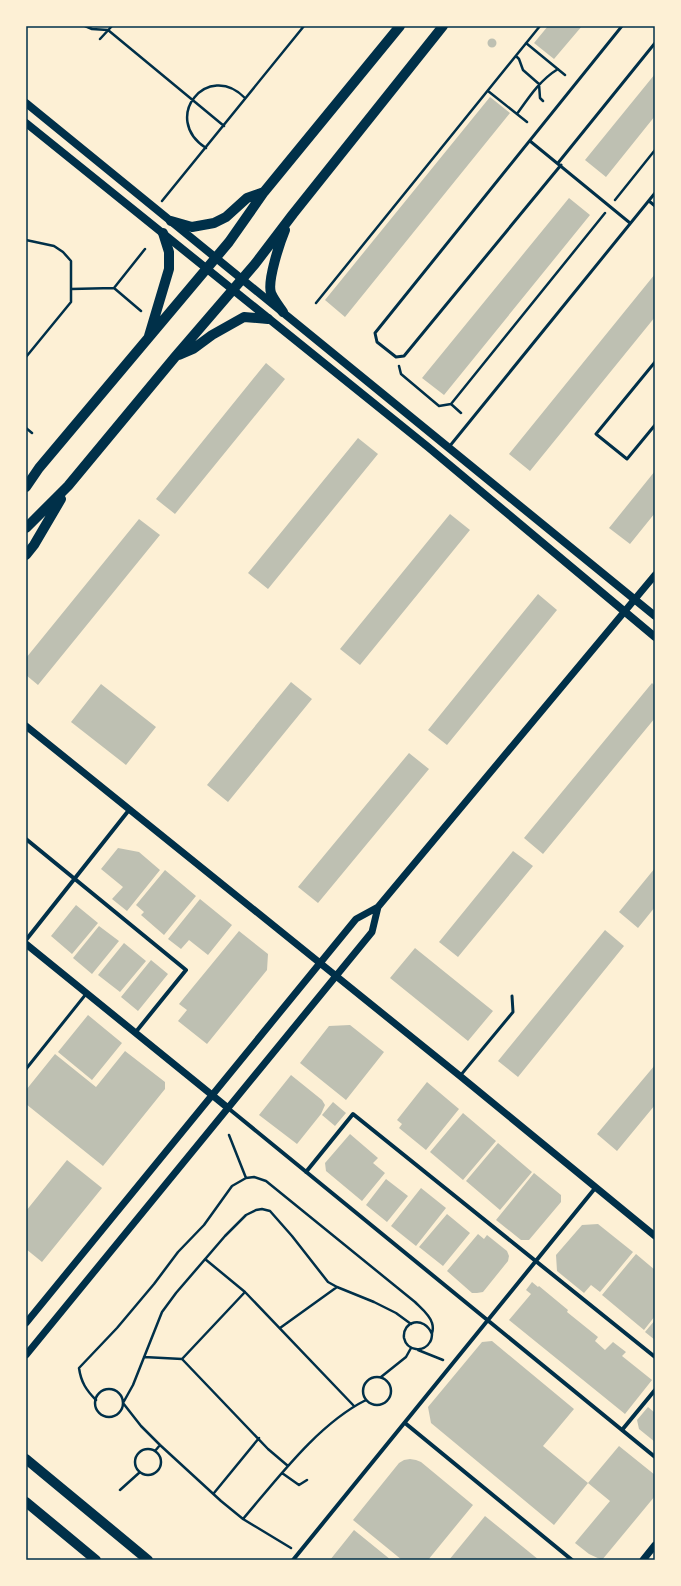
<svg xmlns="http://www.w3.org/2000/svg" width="681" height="1586" font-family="'Alegreya Sans',sans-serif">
	<rect width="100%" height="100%" fill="#fdf0d5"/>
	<!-- building -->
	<path fill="#bec0b2" d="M 548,26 L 582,26 L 554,59 L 534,43 Z
		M487.5 43a4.5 4.5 0 1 1 9 0a4.5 4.5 0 1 1-9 0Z
		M 655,74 L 655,116 L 606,177 L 585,160 Z
		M 490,97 L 510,113 L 345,317 L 325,300 Z
		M 569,198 L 590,215 L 444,395 L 422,378 Z
		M 655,274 L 655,317 L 530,471 L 509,454 Z
		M 266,363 L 285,379 L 175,514 L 156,499 Z
		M 358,438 L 378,454 L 268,589 L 248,573 Z
		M 655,471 L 655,513 L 630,544 L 609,528 Z
		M 450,514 L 470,530 L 360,665 L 340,649 Z
		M 139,519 L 160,535 L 38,685 L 26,675 L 26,658 Z
		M 538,594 L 557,610 L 447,745 L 428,730 Z
		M 291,682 L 312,699 L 228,802 L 207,785 Z
		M 652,683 L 655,686 L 655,718 L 543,854 L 524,838 Z
		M 101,684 L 156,727 L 126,765 L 71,722 Z
		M 409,753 L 429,769 L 318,903 L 298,887 Z
		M 118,848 L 139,852 L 160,870 L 127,911 L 112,899 L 123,887 L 101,869 Z
		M 513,851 L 533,866 L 458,957 L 439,942 Z
		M 655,868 L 655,907 L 638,928 L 619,912 Z
		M 165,870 L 196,896 L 164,935 L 141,915 L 144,912 L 136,905 Z
		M 200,899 L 232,925 L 208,955 L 189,940 L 181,949 L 168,939 Z
		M 76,905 L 98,923 L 72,954 L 51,936 Z
		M 99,926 L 119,941 L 92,974 L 73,958 Z
		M 605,930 L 624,946 L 518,1077 L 498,1061 Z
		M 239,931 L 268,954 L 267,970 L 207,1044 L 178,1021 L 187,1010 L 179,1004 Z
		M 124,943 L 146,961 L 120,992 L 98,975 Z
		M 415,948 L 493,1011 L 468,1041 L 390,978 Z
		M 151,960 L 168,974 L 138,1011 L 121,997 Z
		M 88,1015 L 122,1043 L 92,1080 L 58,1052 Z
		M 350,1025 L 384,1052 L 346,1100 L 300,1063 L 329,1026 Z
		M 125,1051 L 165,1082 L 165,1089 L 103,1166 L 26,1104 L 26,1090 L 55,1054 L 96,1087 Z
		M 655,1065 L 655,1105 L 617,1151 L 597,1134 Z
		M 291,1075 L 322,1100 L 325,1105 L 321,1114 L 297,1144 L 259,1115 Z
		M 427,1082 L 459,1109 L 426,1150 L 399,1128 L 402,1124 L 397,1120 Z
		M 333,1102 L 346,1113 L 335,1126 L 322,1115 Z
		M 463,1113 L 496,1141 L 463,1180 L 430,1152 Z
		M 350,1134 L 378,1158 L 373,1163 L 385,1173 L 362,1201 L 326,1171 L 325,1163 Z
		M 498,1143 L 532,1172 L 500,1210 L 466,1181 Z
		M 67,1160 L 102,1188 L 42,1262 L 26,1249 L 26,1211 Z
		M 534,1173 L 561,1195 L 561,1202 L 529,1240 L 521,1240 L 496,1220 Z
		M 386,1179 L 408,1196 L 387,1222 L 366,1205 Z
		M 421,1188 L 446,1208 L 416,1246 L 391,1226 Z
		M 447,1214 L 470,1233 L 443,1266 L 419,1247 Z
		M 598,1224 L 633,1252 L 600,1292 L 591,1285 L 584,1293 L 557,1271 L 556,1255 L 582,1225 Z
		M 478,1234 L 484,1239 L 487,1235 L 507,1251 L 509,1256 L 508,1261 L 483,1292 L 477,1293 L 472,1293 L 447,1271 Z
		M 636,1254 L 655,1270 L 655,1316 L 644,1330 L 602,1295 Z
		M 532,1282 L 538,1287 L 539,1286 L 568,1310 L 567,1312 L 598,1337 L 595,1341 L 605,1350 L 613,1342 L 626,1352 L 622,1356 L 652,1380 L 625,1414 L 509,1320 L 531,1294 L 526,1290 Z
		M 655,1320 L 655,1340 L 645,1332 Z
		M 492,1341 L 574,1409 L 543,1446 L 588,1483 L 554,1525 L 431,1423 L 428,1407 L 482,1342 Z
		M 648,1407 L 655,1413 L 655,1442 L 639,1429 L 637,1420 Z
		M 619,1446 L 655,1475 L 655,1496 L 602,1560 L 589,1554 L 575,1543 L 610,1501 L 588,1483 Z
		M 410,1459 L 416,1460 L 421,1462 L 473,1505 L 428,1560 L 402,1560 L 353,1520 L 399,1463 L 404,1460 Z
		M 485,1516 L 539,1560 L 449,1560 Z
		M 354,1530 L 391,1560 L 330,1560 Z"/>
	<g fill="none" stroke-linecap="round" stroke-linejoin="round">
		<!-- path -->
		<path stroke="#003049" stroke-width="2.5" d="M 85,26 L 92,29 L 108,30 L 224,126
			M 100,39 L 112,26
			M 526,43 L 565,75
			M 516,56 L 519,59 L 523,70 L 539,84 L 540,98 L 543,101
			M 488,91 L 527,122
			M 517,114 C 529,97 540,80 558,69
			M 206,148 C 160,118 208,60 245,98
			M 615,200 L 655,150
			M 162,201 L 304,26
			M 26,240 L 54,246 L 63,252 L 71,261 L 71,302 L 26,357
			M 114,288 L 145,249
			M 71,289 L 114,288 L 141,311
			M 316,303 L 540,26
			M 399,366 L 401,374 L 439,406 L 451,404 L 461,413
			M 451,404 L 605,213
			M 26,428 L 32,433
			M 229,1135 L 246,1178
			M 205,1259 L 245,1292 L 354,1406
			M 280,1328 L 337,1287
			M 418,1350 L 443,1360
			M 144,1357 L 182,1359 L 245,1292
			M 182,1359 L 268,1449 L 288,1466
			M 381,1377 L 406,1357 L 411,1348
			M363 1391a14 14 0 1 1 28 0a14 14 0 1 1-28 0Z
			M95 1403a14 14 0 1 1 28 0a14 14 0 1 1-28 0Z
			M 96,1400 C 86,1390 81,1382 79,1368 L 117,1328 L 154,1284 L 178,1252 L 204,1225 L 232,1186 L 246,1178 L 254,1177 L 266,1181 L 415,1302 C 421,1308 430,1315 432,1323 C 433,1326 433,1330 432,1333 C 432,1335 432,1339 430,1342 C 424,1353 407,1351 404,1338 C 402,1321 424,1315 432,1334
			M135 1462a13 13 0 1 1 26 0a13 13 0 1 1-26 0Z
			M 155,1451 L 160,1445
			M 282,1473 L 299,1485 L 307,1480
			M 120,1490 L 140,1472
			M 214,1493 L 259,1438
			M 243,1519 C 278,1478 318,1424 366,1400
			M 291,1548 L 243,1519 L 221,1501 L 160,1445 L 141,1426 L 123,1403 L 133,1385 L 162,1312 L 176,1293 L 225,1236 L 246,1215 L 256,1210 L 262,1209 L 270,1211 L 292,1236 L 328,1282 L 337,1287 L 374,1302 L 396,1313 L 411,1324"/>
		<!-- service -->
		<path stroke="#003049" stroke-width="3" d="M 530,141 L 630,223
			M 558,163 L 655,43
			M 561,165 L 404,356 L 396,357 L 377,342 L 375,333 L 622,26
			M 649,201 L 655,206
			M 655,362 L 596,434 L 627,459 L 655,425
			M 449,447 L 655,193
			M 26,1069 L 86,994
			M 460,1076 L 513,1012 L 512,996"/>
		<!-- minor -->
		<path stroke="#003049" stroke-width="4" d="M 26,839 L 186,970 L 135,1033
			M 26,940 L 129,810
			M 228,1108 L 655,1457
			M 306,1172 L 353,1114 L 655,1357
			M 405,1423 L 572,1560
			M 622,1430 L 655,1390
			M 293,1560 L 596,1187"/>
		<!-- tertiary -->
		<path stroke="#003049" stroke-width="7" d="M 26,726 L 460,1076 L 655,1236
			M 26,944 L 228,1108
			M 26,1323 L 356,919 L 378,907 L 655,575
			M 26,1355 L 372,932 L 378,907
			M 643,1560 L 655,1545"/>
		<!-- secondary -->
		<path stroke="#003049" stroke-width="8" d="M 26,103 L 655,616
			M 26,123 L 428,447 L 655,637"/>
		<!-- primary -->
		<path stroke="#003049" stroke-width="10" d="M 171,221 L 192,227 L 214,223 L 226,217 L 247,198 L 264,192
			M 283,312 C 279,306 274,300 271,293 C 267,281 280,242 285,230
			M 149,336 L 169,269 L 169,252 L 163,233
			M 179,355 L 193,349 L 212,335 L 244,317 L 268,319
			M 26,487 L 39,468 L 229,242 L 264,192 L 400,26
			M 26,528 L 68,486 L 175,357 L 255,264 L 293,214 L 443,26
			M 26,555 L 34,545 L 61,499
			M 26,1459 L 148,1560
			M 26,1502 L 96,1560"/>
	</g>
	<!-- border -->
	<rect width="681" height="1586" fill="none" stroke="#fdf0d5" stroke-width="54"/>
	<rect x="27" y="27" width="627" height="1532" fill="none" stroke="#003049" stroke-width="1.5"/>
</svg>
